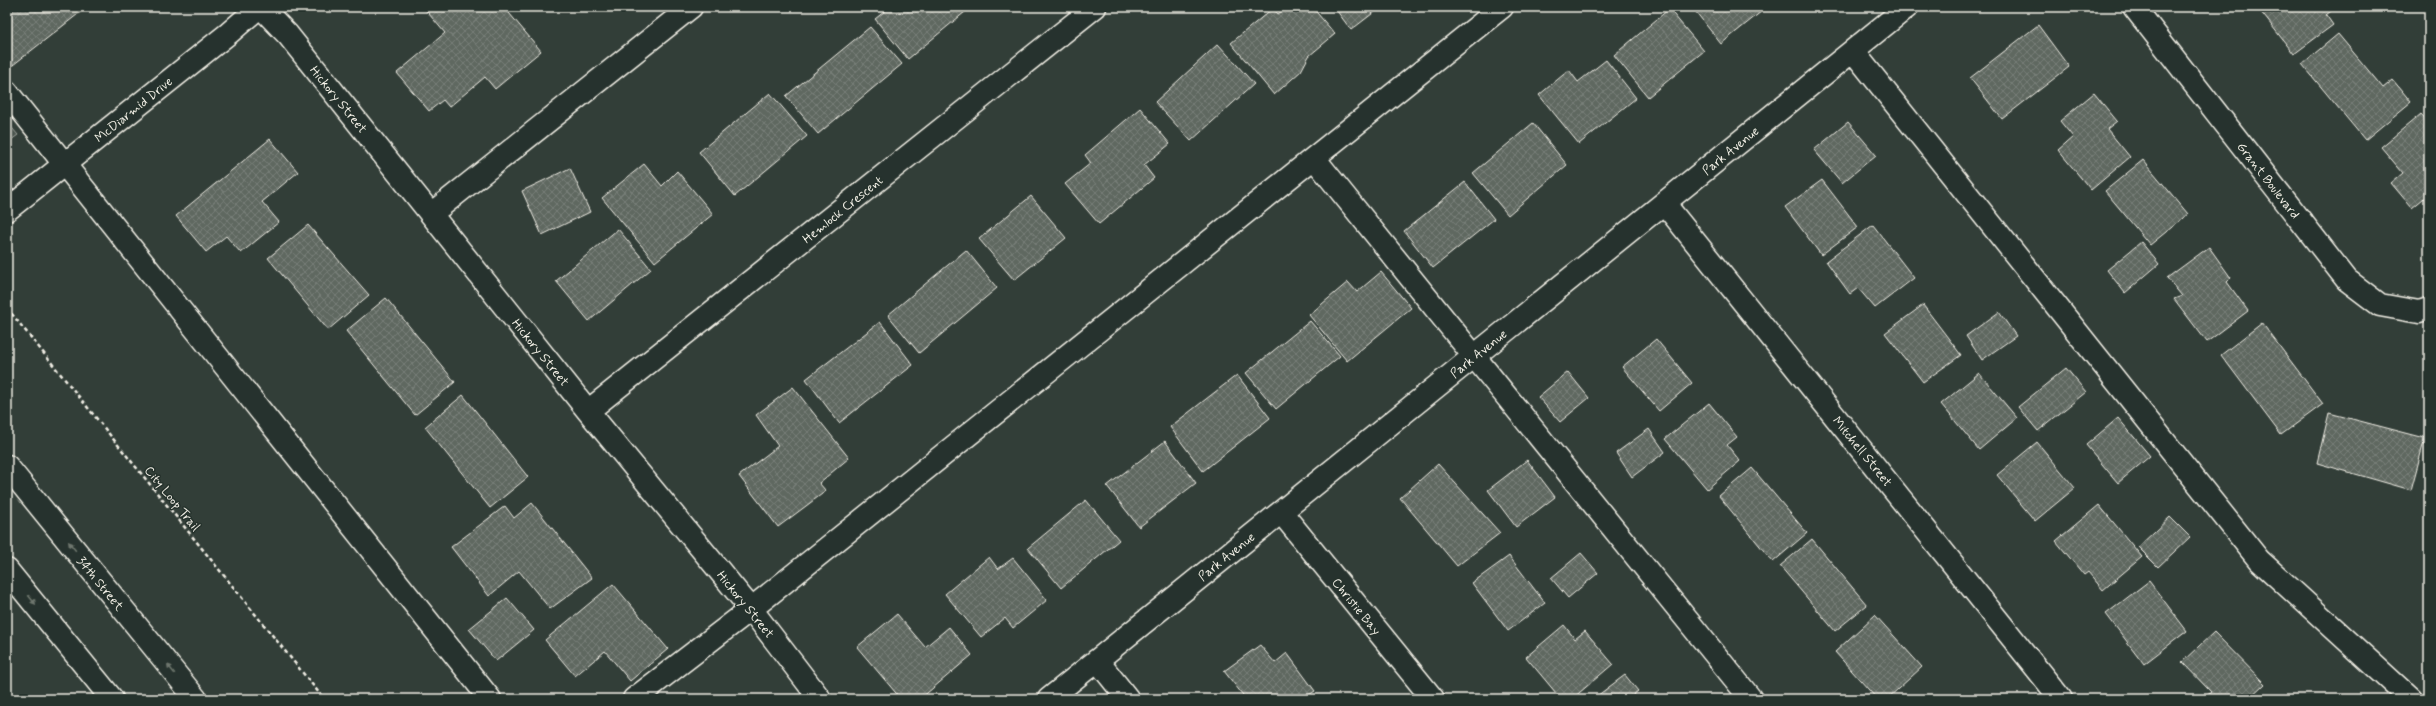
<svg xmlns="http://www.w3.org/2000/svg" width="2436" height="706" font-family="Mynerve,sans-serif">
	<defs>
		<pattern id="building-cross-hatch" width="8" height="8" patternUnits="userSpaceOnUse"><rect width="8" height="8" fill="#5f6861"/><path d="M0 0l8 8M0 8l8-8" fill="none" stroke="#777e78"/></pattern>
	</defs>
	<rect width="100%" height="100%" fill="#323e38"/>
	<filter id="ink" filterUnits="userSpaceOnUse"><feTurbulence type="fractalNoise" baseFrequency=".025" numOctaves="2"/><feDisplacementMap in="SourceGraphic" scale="8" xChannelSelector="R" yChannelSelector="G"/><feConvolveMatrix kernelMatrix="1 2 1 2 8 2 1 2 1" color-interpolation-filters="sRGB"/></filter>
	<g filter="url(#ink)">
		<!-- grass -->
		<path fill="#4c564f" stroke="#a0a49c" d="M 7,122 L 18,135 L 7,143 Z"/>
		<!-- building -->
		<path fill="url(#building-cross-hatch)" stroke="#f4f1e8" d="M 7,7 L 87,7 L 13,65 L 7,57 Z
			M 423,7 L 504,7 L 541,51 L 495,89 L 485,77 L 449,107 L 443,100 L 429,111 L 397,73 L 445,33 Z
			M 890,7 L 971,7 L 908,59 L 875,19 Z
			M 1287,7 L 1312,7 L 1335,34 L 1309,56 L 1301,71 L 1274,95 L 1231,43 L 1273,8 L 1278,14 Z
			M 1334,7 L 1381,7 L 1351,30 Z
			M 1692,7 L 1767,7 L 1721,44 Z
			M 2257,7 L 2336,7 L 2326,15 L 2333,25 L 2294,54 Z
			M 1669,9 L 1704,51 L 1648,97 L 1614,55 Z
			M 2038,25 L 2069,67 L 2002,119 L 1970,78 Z
			M 870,27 L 902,64 L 818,134 L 786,96 Z
			M 2338,34 L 2383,88 L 2393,80 L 2411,102 L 2365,140 L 2302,64 Z
			M 1218,44 L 1254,84 L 1191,141 L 1155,102 Z
			M 1606,60 L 1636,98 L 1579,144 L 1539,95 L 1569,70 L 1578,82 Z
			M 770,93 L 807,136 L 735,196 L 699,152 Z
			M 2094,93 L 2117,121 L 2107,129 L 2130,157 L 2091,190 L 2058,150 L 2073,137 L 2060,121 Z
			M 1140,108 L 1170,144 L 1144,165 L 1154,178 L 1099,224 L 1065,184 L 1091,163 L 1085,155 Z
			M 2421,114 L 2429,123 L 2429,194 L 2412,208 L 2391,183 L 2403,173 L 2381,147 Z
			M 1848,122 L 1876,155 L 1842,183 L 1814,150 Z
			M 1533,123 L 1567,165 L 1508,215 L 1473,173 Z
			M 270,139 L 298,172 L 262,202 L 279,222 L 241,253 L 226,236 L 206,252 L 176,216 Z
			M 2143,160 L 2188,214 L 2150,245 L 2105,191 Z
			M 644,164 L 662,186 L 677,171 L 713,214 L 655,262 L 602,198 Z
			M 570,168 L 590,212 L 542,235 L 522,191 Z
			M 1822,180 L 1858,227 L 1821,255 L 1785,207 Z
			M 1465,182 L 1494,219 L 1433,268 L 1404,231 Z
			M 1031,196 L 1066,238 L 1014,280 L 979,239 Z
			M 308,225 L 369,295 L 328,330 L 268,258 Z
			M 1873,225 L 1914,278 L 1875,308 L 1858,288 L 1850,294 L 1826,261 Z
			M 618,229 L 651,269 L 589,321 L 556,281 Z
			M 2141,242 L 2159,264 L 2125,293 L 2107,270 Z
			M 2209,247 L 2231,278 L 2227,282 L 2248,311 L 2207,342 L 2174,299 L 2182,296 L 2167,278 Z
			M 966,250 L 997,288 L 919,353 L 888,315 Z
			M 1381,272 L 1411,308 L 1347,361 L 1309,315 L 1348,282 L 1357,292 Z
			M 386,298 L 455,382 L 415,415 L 346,331 Z
			M 1923,305 L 1961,355 L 1923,382 L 1885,333 Z
			M 1999,312 L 2016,336 L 1982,360 L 1966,336 Z
			M 1310,321 L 1340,356 L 1276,409 L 1246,373 Z
			M 880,322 L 913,365 L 839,423 L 806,379 Z
			M 2262,323 L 2323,404 L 2281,435 L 2221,355 Z
			M 1656,339 L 1692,383 L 1659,411 L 1622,367 Z
			M 2066,368 L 2086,392 L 2038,431 L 2018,407 Z
			M 1568,372 L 1589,398 L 1560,422 L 1538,397 Z
			M 1979,373 L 2017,418 L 1979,450 L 1941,404 Z
			M 1237,375 L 1270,418 L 1203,471 L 1170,427 Z
			M 793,387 L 849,458 L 819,483 L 826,491 L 778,527 L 739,476 L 778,446 L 756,415 Z
			M 463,395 L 528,477 L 490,508 L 425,427 Z
			M 1709,403 L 1737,437 L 1727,445 L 1740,461 L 1707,489 L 1665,439 Z
			M 2329,413 L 2425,438 L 2411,490 L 2317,463 Z
			M 2118,418 L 2150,456 L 2118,483 L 2086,445 Z
			M 1649,429 L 1665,452 L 1632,477 L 1616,453 Z
			M 1165,441 L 1196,483 L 1139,527 L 1107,486 Z
			M 2037,442 L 2075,488 L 2035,521 L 1997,475 Z
			M 1527,460 L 1555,497 L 1516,527 L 1488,490 Z
			M 1438,464 L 1500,533 L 1457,566 L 1400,498 Z
			M 1752,468 L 1807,533 L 1773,562 L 1719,496 Z
			M 1086,500 L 1119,540 L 1061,588 L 1028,548 Z
			M 532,503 L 592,578 L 550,609 L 519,571 L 489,596 L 451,547 L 505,506 L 514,518 Z
			M 2099,505 L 2142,557 L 2103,590 L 2088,572 L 2084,575 L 2056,541 Z
			M 2170,517 L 2190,537 L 2158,567 L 2138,547 Z
			M 1812,539 L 1867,605 L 1835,631 L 1780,566 Z
			M 1581,553 L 1598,573 L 1568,598 L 1551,578 Z
			M 1509,556 L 1545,603 L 1508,631 L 1472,583 Z
			M 989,557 L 998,569 L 1013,558 L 1047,600 L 1013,628 L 1005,618 L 981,637 L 945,594 Z
			M 2149,581 L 2187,631 L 2144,664 L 2106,614 Z
			M 613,584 L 668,649 L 630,681 L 605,651 L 575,676 L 545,640 Z
			M 507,598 L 534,630 L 496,661 L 469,629 Z
			M 897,614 L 925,647 L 949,627 L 972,655 L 920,699 L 901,699 L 857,647 Z
			M 1875,615 L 1922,667 L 1887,699 L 1877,699 L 1835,652 Z
			M 1564,625 L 1575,639 L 1585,631 L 1613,664 L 1572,699 L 1561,699 L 1526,657 Z
			M 2214,632 L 2265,684 L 2249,699 L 2203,699 L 2211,692 L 2182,662 Z
			M 1260,645 L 1275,663 L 1287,653 L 1315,691 L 1303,699 L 1246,699 L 1224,671 Z
			M 1625,675 L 1638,691 L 1628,699 L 1593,699 Z
			M 1726,695 L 1729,699 L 1721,699 Z"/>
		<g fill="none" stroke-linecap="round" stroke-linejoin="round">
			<defs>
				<path id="minor" d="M 261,7 L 288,35 L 588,411 L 751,609 L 820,699
					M 2134,7 L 2347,280 L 2380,305 L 2419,312 L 2429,309
					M 1853,51 L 2259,560 L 2411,699
					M 7,92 L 490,699
					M 1314,158 L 1751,699
					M 1664,203 L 2061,699
					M 7,210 L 229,33 L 259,7
					M 431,214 L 691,7
					M 588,411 L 1095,7
					M 1281,512 L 1433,699
					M 1097,660 L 1128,699
					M 634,699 L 751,609 L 1502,7
					M 1049,699 L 1907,7"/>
				<path id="major" d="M 7,466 L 196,699
					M 7,570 L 112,699"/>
			</defs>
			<!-- minor casing -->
			<use href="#minor" stroke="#f4f1e8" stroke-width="25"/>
			<!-- major casing -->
			<use href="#major" stroke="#f4f1e8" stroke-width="25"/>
			<!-- path -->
			<path stroke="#f4f1e8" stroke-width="2.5" stroke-dasharray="4 3" stroke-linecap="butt" d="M 7,308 L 324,699"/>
			<!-- minor -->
			<use href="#minor" stroke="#26332d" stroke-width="22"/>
			<!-- major -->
			<use href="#major" stroke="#26332d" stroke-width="22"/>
		</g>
		<!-- one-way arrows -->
		<defs><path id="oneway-solid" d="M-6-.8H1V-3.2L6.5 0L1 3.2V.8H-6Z"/></defs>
		<g fill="#6e766e">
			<use href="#oneway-solid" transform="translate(72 546) rotate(-129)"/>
			<use href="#oneway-solid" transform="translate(32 600) rotate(51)"/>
			<use href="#oneway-solid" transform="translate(171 669) rotate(-129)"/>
		</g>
	</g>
	<g text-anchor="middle" stroke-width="3" stroke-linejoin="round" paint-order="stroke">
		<!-- street labels -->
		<g font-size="13" fill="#f4f1e8" stroke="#26332d">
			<text transform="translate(339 99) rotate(51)" y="5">Hickory Street</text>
			<text transform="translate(133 109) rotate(-39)" y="5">McDiarmid Drive</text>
			<text transform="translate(1730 150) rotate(-39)" y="5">Park Avenue</text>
			<text transform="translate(2269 180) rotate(52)" y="5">Grant Boulevard</text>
			<text transform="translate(842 209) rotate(-39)" y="5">Hemlock Crescent</text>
			<text transform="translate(541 352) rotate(51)" y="5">Hickory Street</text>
			<text transform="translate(1478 353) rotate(-39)" y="5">Park Avenue</text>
			<text transform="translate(1863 451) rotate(51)" y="5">Mitchell Street</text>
			<text transform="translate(173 498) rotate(51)" y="5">City Loop Trail</text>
			<text transform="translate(1226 556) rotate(-39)" y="5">Park Avenue</text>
			<text transform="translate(101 583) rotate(51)" y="5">34th Street</text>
			<text transform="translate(746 604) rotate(51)" y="5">Hickory Street</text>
			<text transform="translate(1357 606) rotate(51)" y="5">Christie Bay</text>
		</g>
	</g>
	<!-- margin -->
	<rect width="2436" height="706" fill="none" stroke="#26332d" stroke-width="24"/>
	<rect x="12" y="12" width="2412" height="682" fill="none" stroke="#f4f1e8" stroke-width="1.5" filter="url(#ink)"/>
</svg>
